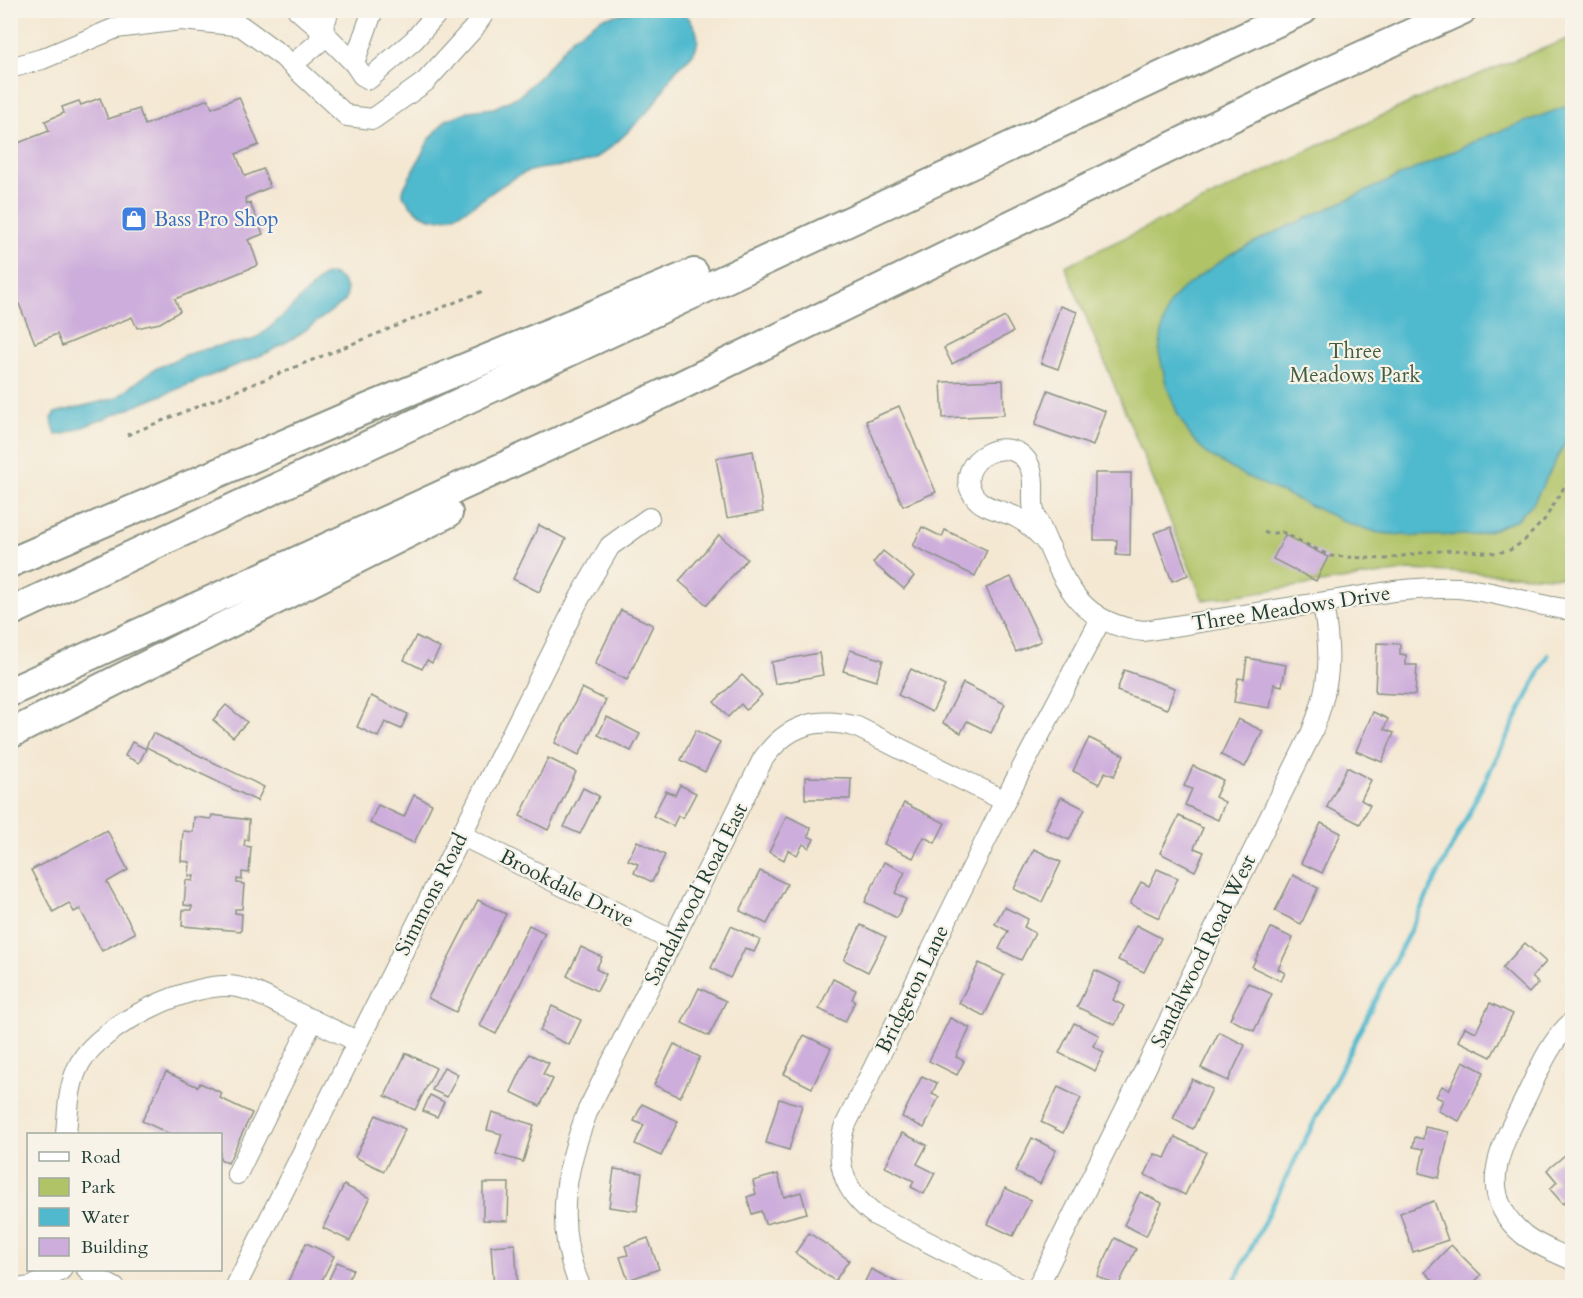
<svg xmlns="http://www.w3.org/2000/svg" width="1583" height="1298" viewBox="0 0 1583 1298" font-family="Cardo,serif">
<style>
.green{fill:#b0c366;stroke:#68804d;stroke-width:1.5}
.water{fill:#50b9ce;stroke:#387b81;stroke-width:1.5}
.lines{fill:none;stroke-linecap:round;stroke-linejoin:round}
.stream{stroke:#50b9ce;stroke-width:4.5}
.building{fill:#cdaddb}
.minor-casing{stroke:#8a9284;stroke-width:22}
.highway-casing{stroke:#8a9284;stroke-width:32}
.path{stroke:#8a9284;stroke-width:3;stroke-dasharray:4.5 4.5;stroke-linecap:butt}
.minor{stroke:#fff;stroke-width:20}
.highway{stroke:#fff;stroke-width:28}
.labels{text-anchor:middle;stroke-width:4.5;stroke-linejoin:round;paint-order:stroke}
.shop-label{font-size:21px;fill:#366cbe;stroke:#f7f3e8;text-anchor:start}
.park-label{font-size:21px;fill:#435e40;stroke:#f7f3e8}
.street-label{font-size:21px;fill:#1f3d34;stroke:#f7f3e8}
</style>
<rect width="100%" height="100%" fill="#f7f3e8"/>
<filter id="ink" filterUnits="userSpaceOnUse"><feTurbulence type="fractalNoise" baseFrequency=".0167" numOctaves="2"/><feDisplacementMap in="SourceGraphic" scale="12" xChannelSelector="R" yChannelSelector="G"/><feConvolveMatrix kernelMatrix="1 2 1 2 8 2 1 2 1" color-interpolation-filters="sRGB"/></filter>
<filter id="wash" filterUnits="userSpaceOnUse"><feTurbulence type="fractalNoise" baseFrequency=".008" numOctaves="4" result="noise"/><feDisplacementMap in="SourceGraphic" scale="24" xChannelSelector="R" yChannelSelector="G"/><feGaussianBlur stdDeviation="1.35" result="paint"/><feColorMatrix in="noise" values="0 0 0 0 0 0 0 0 0 0 0 0 0 0 0 0 0 1.4 0 .05"/><feComposite in="paint" operator="in"/></filter>
<g filter="url(#wash)">
<rect width="100%" height="100%" fill="#f4e8d3"/>
<polygon class="green" points="1572,37 1572,578 1410,570 1203,600 1065,266 1413,101"/>
<g class="water">
<path d="M 635,11 L 680,11 C 691,18 700,31 697,45 C 694,57 684,61 677,69 C 669,78 664,90 657,100 C 645,116 611,150 594,159 C 571,170 549,164 527,172 C 486,186 440,254 403,195 L 403,190 L 429,140 L 446,120 L 469,111 L 494,108 L 519,96 L 542,74 L 572,38 L 602,18 Z"/>
<polygon points="1572,104 1572,430 1534,502 1517,519 1495,529 1475,535 1414,536 1379,533 1350,524 1239,473 1207,454 1191,437 1178,415 1166,384 1159,352 1163,325 1169,304 1181,290 1201,275 1231,254 1265,237 1485,137"/>
<path d="M 330,274 C 343,276 350,290 345,301 L 297,336 L 269,352 L 96,422 L 64,434 L 56,435 L 51,418 L 55,413 L 116,398 L 153,370 L 185,355 L 213,347 L 253,340 L 266,331 L 287,312 L 323,276 Z"/>
</g>
<g class="lines">
<polyline class="stream" points="1231,1288 1548,655"/>
</g>
<g id="blocks">
<g class="building">
<polygon points="239,97 259,145 236,154 245,176 263,169 270,187 245,198 247,204 250,203 263,234 248,240 250,244 251,244 258,265 175,299 180,311 160,323 137,328 132,317 62,346 57,334 35,343 19,304 10,307 10,125 18,143 49,131 45,121 64,113 62,107 79,101 81,105 100,98 108,119 139,109 145,125 208,99 212,108"/>
<polygon points="1060,306 1077,312 1058,369 1041,363"/>
<polygon points="1005,317 1013,332 952,364 944,348"/>
<polygon points="1003,380 1004,415 943,418 941,382"/>
<polygon points="1048,390 1105,411 1093,446 1035,425"/>
<polygon points="899,406 936,492 903,506 866,421"/>
<polygon points="753,451 763,512 727,518 716,458"/>
<polygon points="1095,473 1131,473 1130,556 1116,555 1117,540 1094,540"/>
<polygon points="539,525 566,539 539,592 513,579"/>
<polygon points="922,527 942,537 945,530 987,550 975,576 913,546"/>
<polygon points="1171,527 1188,575 1172,581 1154,533"/>
<polygon points="719,535 747,559 707,605 679,581"/>
<polygon points="1285,535 1328,557 1316,581 1273,559"/>
<polygon points="883,551 914,576 904,589 873,563"/>
<polygon points="1011,577 1041,641 1016,652 986,588"/>
<polygon points="621,610 653,625 627,680 595,664"/>
<polygon points="416,636 440,648 432,663 427,660 422,669 404,660"/>
<polygon points="1377,643 1400,644 1400,654 1406,655 1406,665 1417,665 1415,695 1375,693"/>
<polygon points="850,650 883,660 876,681 843,671"/>
<polygon points="819,653 823,675 775,684 771,662"/>
<polygon points="1247,658 1286,665 1282,686 1274,684 1270,708 1234,702 1238,678 1244,679"/>
<polygon points="911,669 945,686 932,712 898,695"/>
<polygon points="1124,670 1175,688 1167,709 1117,691"/>
<polygon points="742,675 762,695 746,710 741,704 728,717 714,702"/>
<polygon points="963,683 1005,704 991,733 967,721 961,733 943,723"/>
<polygon points="582,688 606,700 579,755 555,743"/>
<polygon points="371,696 408,714 401,729 385,722 378,737 357,727"/>
<polygon points="226,705 247,722 233,737 213,720"/>
<polygon points="1373,712 1388,719 1384,729 1394,733 1382,762 1356,751"/>
<polygon points="607,717 640,734 631,751 598,735"/>
<polygon points="1238,719 1263,731 1245,767 1221,755"/>
<polygon points="696,730 720,742 705,772 681,760"/>
<polygon points="153,733 264,787 257,801 146,747"/>
<polygon points="1089,738 1124,755 1114,776 1105,772 1099,784 1073,771"/>
<polygon points="132,742 146,749 139,763 125,756"/>
<polygon points="548,758 576,772 548,830 520,816"/>
<polygon points="1193,766 1223,780 1215,797 1225,802 1218,820 1185,805 1192,789 1184,786"/>
<polygon points="1347,767 1371,780 1361,800 1370,805 1360,824 1327,807"/>
<polygon points="805,777 851,778 850,799 805,799"/>
<polygon points="680,785 696,793 683,818 678,816 673,826 653,816 666,791 675,795"/>
<polygon points="583,788 599,796 580,834 564,827"/>
<polygon points="414,795 432,804 414,843 370,823 378,805 404,817"/>
<polygon points="1061,797 1085,809 1069,840 1046,829"/>
<polygon points="904,803 945,823 935,843 924,837 913,858 884,844"/>
<polygon points="212,815 249,820 248,840 245,840 244,846 251,847 249,873 242,872 242,880 237,879 237,883 244,884 242,909 235,909 235,913 242,914 241,931 182,926 183,910 192,910 192,906 184,905 186,880 193,881 194,876 189,876 190,862 181,861 183,831 193,832 194,817 211,819"/>
<polygon points="787,816 811,828 808,836 814,839 809,848 803,844 797,855 788,850 784,860 769,852"/>
<polygon points="1179,816 1203,828 1194,848 1204,852 1195,871 1160,853"/>
<polygon points="1321,823 1341,833 1322,873 1301,863"/>
<polygon points="107,830 128,870 107,882 135,933 102,951 80,909 74,912 69,903 53,912 31,870"/>
<polygon points="637,841 665,855 652,882 634,873 638,864 628,860"/>
<polygon points="1034,849 1061,862 1042,902 1014,889"/>
<polygon points="884,862 905,872 895,893 906,899 897,918 865,902"/>
<polygon points="1157,869 1178,878 1159,918 1130,904 1141,882 1149,886"/>
<polygon points="760,871 787,884 767,924 740,911"/>
<polygon points="1293,875 1318,888 1301,924 1275,911"/>
<polygon points="478,900 506,914 456,1012 428,998"/>
<polygon points="1004,907 1028,919 1024,927 1035,933 1021,960 999,949 1008,931 995,924"/>
<polygon points="529,925 545,933 496,1034 480,1026"/>
<polygon points="861,925 886,937 868,972 844,960"/>
<polygon points="1136,925 1161,938 1144,972 1118,960"/>
<polygon points="731,926 760,940 754,952 745,948 730,978 711,968"/>
<polygon points="1271,928 1293,938 1278,969 1285,973 1281,981 1252,967"/>
<polygon points="1525,943 1546,962 1532,977 1538,983 1529,993 1502,968"/>
<polygon points="581,947 602,957 596,969 606,974 597,991 567,976"/>
<polygon points="979,963 1004,975 984,1016 959,1003"/>
<polygon points="1095,970 1122,983 1113,1000 1124,1006 1115,1025 1077,1007"/>
<polygon points="833,979 856,990 852,999 855,1001 845,1022 819,1009"/>
<polygon points="1248,983 1272,994 1254,1031 1230,1019"/>
<polygon points="699,988 726,1001 709,1036 682,1023"/>
<polygon points="1490,1003 1513,1014 1491,1057 1458,1041 1465,1027 1476,1032"/>
<polygon points="552,1006 581,1020 569,1045 540,1031"/>
<polygon points="950,1018 970,1028 956,1057 964,1061 957,1075 929,1061"/>
<polygon points="1074,1023 1099,1035 1093,1046 1104,1052 1095,1071 1059,1053"/>
<polygon points="1219,1032 1245,1045 1228,1081 1201,1068"/>
<polygon points="804,1035 831,1048 812,1088 784,1074"/>
<polygon points="674,1044 700,1057 680,1097 654,1085"/>
<polygon points="406,1053 436,1068 415,1110 385,1096"/>
<polygon points="529,1054 549,1063 543,1074 553,1079 540,1106 511,1092"/>
<polygon points="1463,1061 1484,1072 1459,1121 1438,1111 1443,1100 1436,1097 1442,1086 1449,1090"/>
<polygon points="444,1067 458,1074 447,1097 432,1090"/>
<polygon points="166,1072 198,1087 200,1083 222,1093 220,1098 252,1113 228,1163 220,1159 220,1134 170,1134 142,1121"/>
<polygon points="922,1076 937,1083 932,1094 939,1097 924,1128 902,1117"/>
<polygon points="1192,1079 1212,1089 1193,1129 1173,1119"/>
<polygon points="1058,1087 1081,1098 1063,1133 1041,1122"/>
<polygon points="430,1095 444,1102 437,1117 423,1111"/>
<polygon points="779,1099 802,1105 789,1150 766,1143"/>
<polygon points="642,1104 678,1121 661,1156 635,1144 644,1125 634,1121"/>
<polygon points="492,1112 534,1125 523,1162 496,1154 502,1134 487,1130"/>
<polygon points="376,1115 405,1129 384,1171 355,1157"/>
<polygon points="1425,1127 1449,1132 1439,1178 1419,1173 1424,1149 1413,1147 1415,1137 1423,1139"/>
<polygon points="902,1133 927,1145 917,1164 935,1173 924,1194 911,1187 914,1181 885,1167"/>
<polygon points="1175,1137 1206,1152 1185,1195 1145,1175 1155,1154 1165,1158"/>
<polygon points="1032,1138 1056,1150 1040,1184 1015,1172"/>
<polygon points="1565,1155 1572,1164 1572,1195 1563,1204 1550,1189 1557,1182 1547,1170"/>
<polygon points="614,1169 642,1173 637,1211 609,1207"/>
<polygon points="778,1174 784,1197 801,1192 807,1213 765,1224 761,1211 752,1214 747,1197 756,1194 753,1181"/>
<polygon points="483,1183 509,1183 508,1221 483,1220"/>
<polygon points="344,1185 370,1198 350,1241 323,1228"/>
<polygon points="1005,1188 1031,1200 1013,1236 988,1224"/>
<polygon points="1140,1192 1162,1203 1146,1236 1124,1225"/>
<polygon points="1434,1201 1448,1240 1413,1252 1400,1213"/>
<polygon points="809,1233 849,1260 835,1281 795,1253"/>
<polygon points="648,1238 659,1269 628,1280 620,1257 628,1255 625,1246"/>
<polygon points="1115,1238 1136,1249 1118,1286 1097,1276"/>
<polygon points="306,1243 334,1256 318,1288 289,1288 286,1286"/>
<polygon points="515,1244 518,1288 494,1288 491,1246"/>
<polygon points="1451,1245 1481,1275 1469,1288 1463,1288 1459,1284 1456,1288 1441,1288 1425,1272"/>
<polygon points="337,1262 353,1269 345,1287 329,1279"/>
<polygon points="871,1269 908,1288 862,1288"/>
</g>
</g>
</g>
<g filter="url(#ink)">
<use href="#blocks" fill-opacity="0" stroke="#8a9284" stroke-width="1.5"/>
<g class="lines">
<g class="minor-casing">
<g id="minor">
<polyline points="298,10 322,31 329,10"/>
<polyline points="354,63 373,10"/>
<polyline points="292,65 318,43 322,31 354,63 362,75 369,79 414,40 440,10"/>
<polyline points="10,68 42,59 116,28 181,20 234,25 241,26 282,56 347,116 373,119 425,82 474,28 486,10"/>
<path d="M 1050,547 C 1040,534 1030,524 1016,517 C 1002,510 984,509 975,497 C 947,461 1017,426 1031,470 C 1036,485 1030,501 1035,515 C 1061,572 1072,624 1144,631 L 1394,591 C 1415,589 1437,587 1458,588 C 1497,591 1534,606 1572,610"/>
<polyline points="461,835 673,941"/>
<path d="M 1572,1022 C 1550,1041 1538,1072 1525,1099 C 1502,1145 1473,1193 1524,1235 C 1538,1246 1556,1252 1572,1260"/>
<path d="M 66,1134 C 68,1111 68,1085 80,1063 C 101,1025 194,979 237,987 C 254,990 269,999 283,1006 C 308,1018 333,1030 357,1041"/>
<polyline points="237,1174 313,1020"/>
<polyline points="87,1270 96,1278 115,1288"/>
<polyline points="23,1288 32,1287 61,1270"/>
<polyline points="235,1288 579,599 610,546 649,518"/>
<path d="M 581,1288 C 553,1227 565,1169 588,1110 L 763,759 C 787,725 817,716 857,727 L 1005,801"/>
<path d="M 1018,1288 L 875,1215 C 845,1193 834,1163 844,1128 L 1013,785 L 1101,619"/>
<path d="M 1037,1288 L 1311,734 C 1331,685 1332,656 1323,604"/>
</g>
</g>
<g class="highway-casing">
<g id="highway">
<polyline points="10,563 342,419 694,273"/>
<polyline points="10,612 1303,10"/>
<polyline points="10,692 663,394 1311,79 1462,10"/>
<polyline points="10,734 448,513"/>
</g>
</g>
<g class="path">
<polyline points="127,435 483,291"/>
<polyline points="1264,532 1268,534 1282,532 1330,556 1386,559 1426,552 1454,550 1497,553 1510,550 1524,541 1545,519 1572,474"/>
</g>
<use href="#minor" class="minor"/>
<use href="#highway" class="highway"/>
</g>
</g>
<defs>
<g id="shop-square" transform="scale(1.35)"><rect x="-9" y="-9" width="18" height="18" rx="4" fill="#3f7fe0" stroke="#f7f3e8"/><path d="M-5-2.5h2.3a2.7 3.5 0 0 1 5.4 0H5L5.5 6h-11ZM-1.5-2.5h3a1.5 2.3 0 0 0-3 0Z" fill="#fff"/></g>
</defs>
<g fill-rule="evenodd">
<use href="#shop-square" x="134" y="219"/>
</g>
<g class="labels">
<g class="shop-label">
<text x="154" y="226">Bass Pro Shop</text>
</g>
<g class="park-label">
<text x="1355" y="358">Three<tspan x="1355" dy="24">Meadows Park</tspan></text>
</g>
<g class="street-label">
<text transform="translate(1291 608) rotate(-9)" y="7">Three Meadows Drive</text>
<text transform="translate(567 888) rotate(27)" y="7">Brookdale Drive</text>
<text transform="translate(431 894) rotate(-63)" y="7">Simmons Road</text>
<text transform="translate(696 894) rotate(-63)" y="7">Sandalwood Road East</text>
<text transform="translate(1203 951) rotate(-64)" y="7">Sandalwood Road West</text>
<text transform="translate(912 989) rotate(-64)" y="7">Bridgeton Lane</text>
</g>
</g>
<rect width="1583" height="1298" fill="none" stroke="#f7f3e8" stroke-width="36"/>
<rect x="27" y="1133" width="195" height="138" fill="#f7f3e8" stroke="#a1aaa0" stroke-width="1.5"/>
<rect x="39" y="1152" width="30" height="9" fill="#ffffff" stroke="#a1aaa0" stroke-width="1.5"/>
<text x="81" y="1163" font-size="18" fill="#1f3d34">Road</text>
<rect x="39" y="1178" width="30" height="18" fill="#b0c366" stroke="#a1aaa0" stroke-width="1.5"/>
<text x="81" y="1193" font-size="18" fill="#1f3d34">Park</text>
<rect x="39" y="1208" width="30" height="18" fill="#50b9ce" stroke="#a1aaa0" stroke-width="1.5"/>
<text x="81" y="1223" font-size="18" fill="#1f3d34">Water</text>
<rect x="39" y="1238" width="30" height="18" fill="#cdaddb" stroke="#a1aaa0" stroke-width="1.5"/>
<text x="81" y="1253" font-size="18" fill="#1f3d34">Building</text>
</svg>
